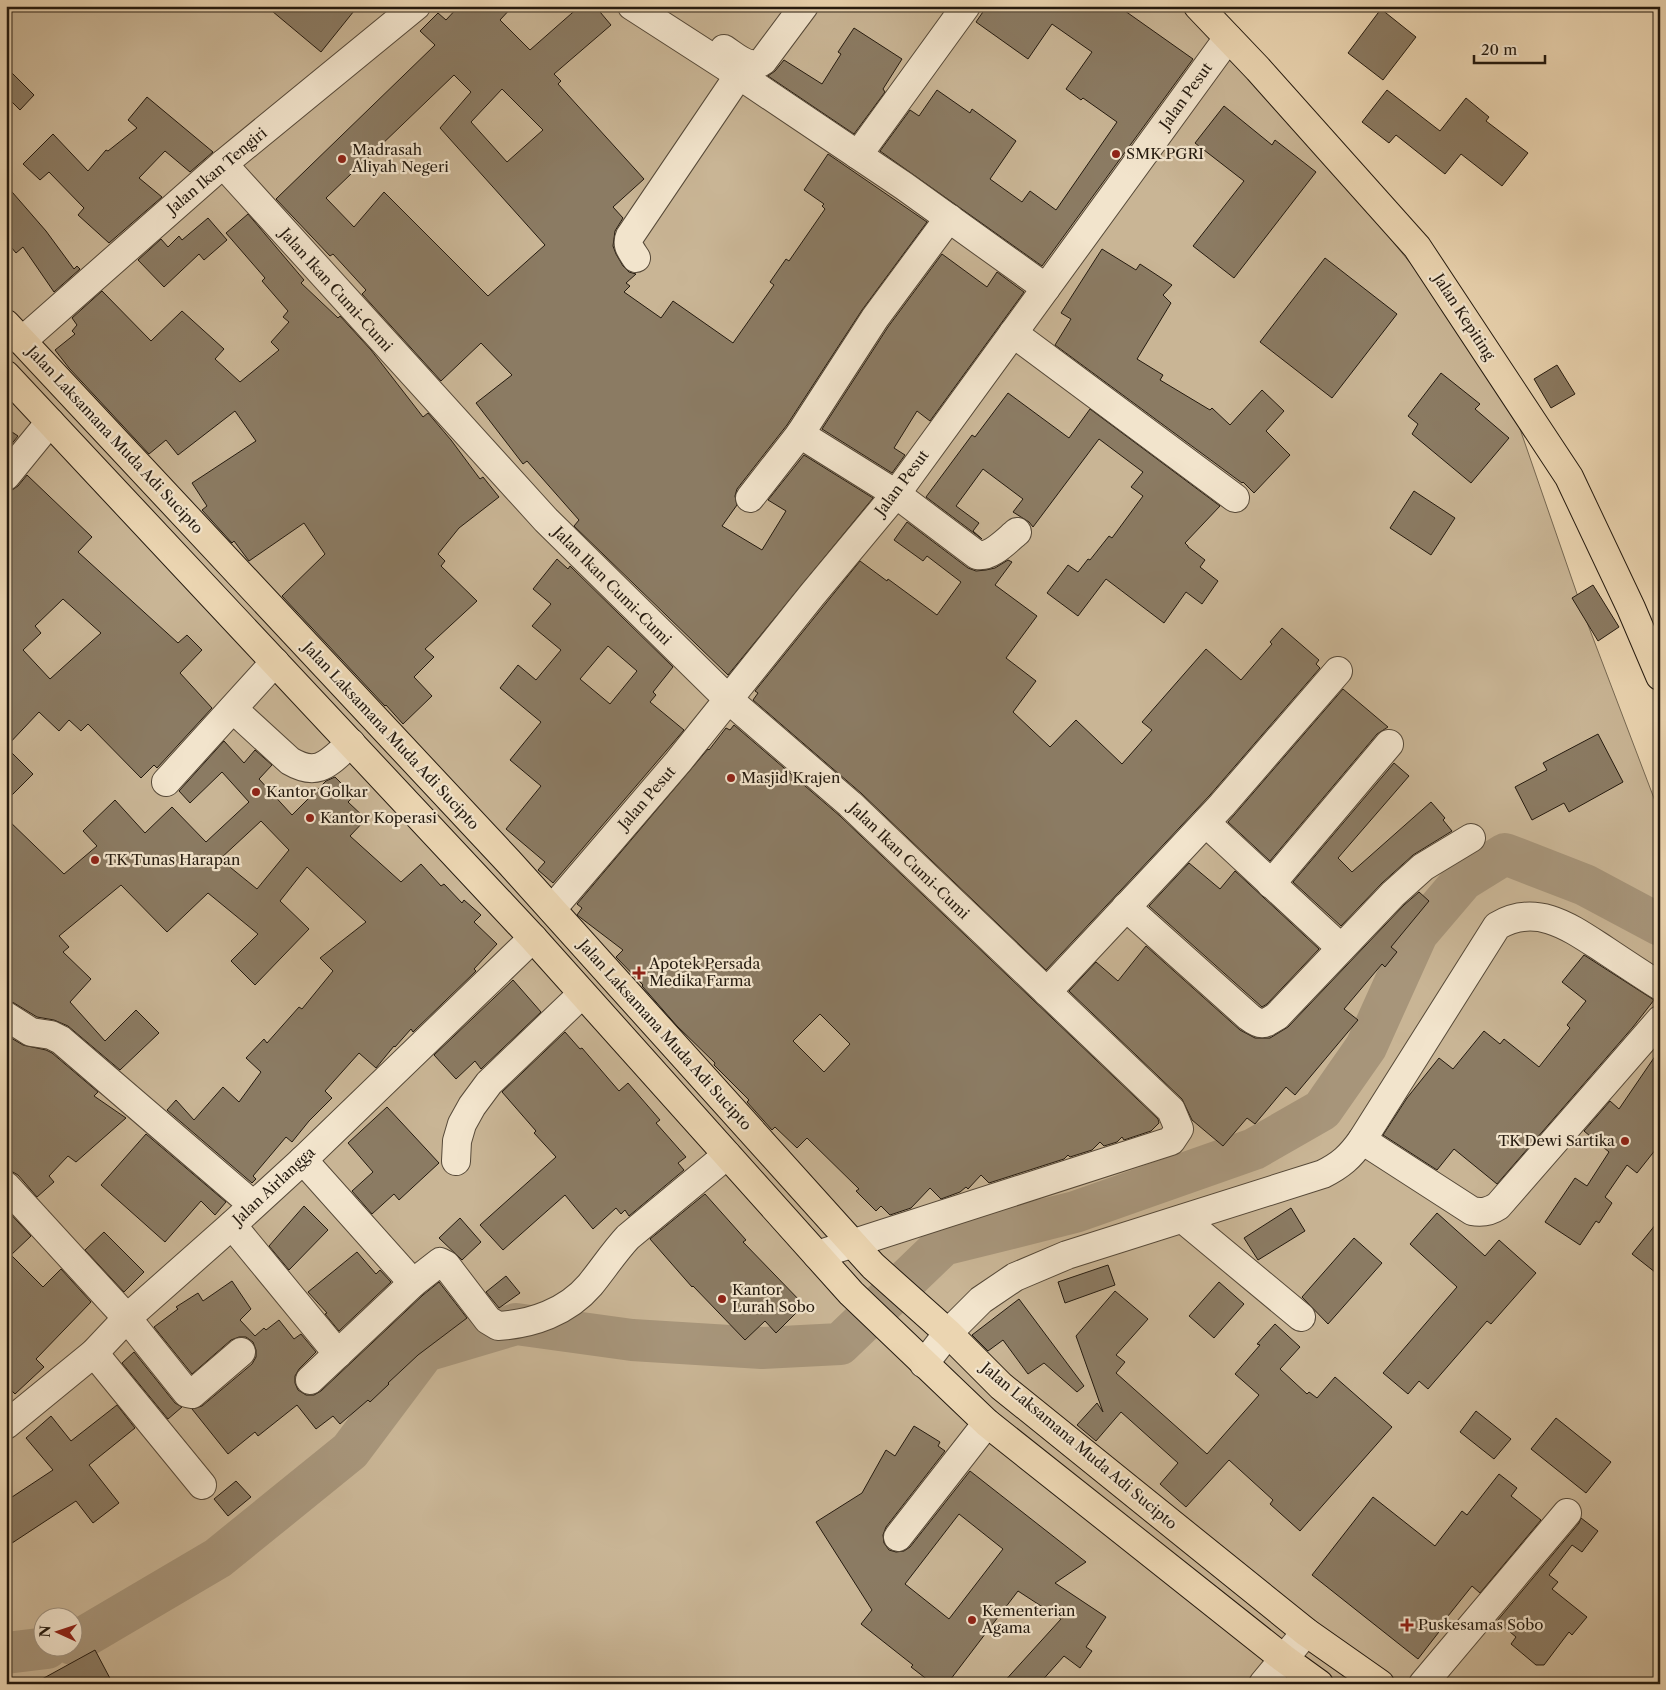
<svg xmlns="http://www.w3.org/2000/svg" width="1666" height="1690" viewBox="0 0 1666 1690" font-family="'Libre Caslon Text',serif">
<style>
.green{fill:#c9b595;stroke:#766852;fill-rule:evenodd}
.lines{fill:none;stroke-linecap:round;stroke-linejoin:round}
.river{stroke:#a7957a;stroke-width:42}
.building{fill:#8b7b63;stroke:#241a0f;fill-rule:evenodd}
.minor-casing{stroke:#564938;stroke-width:30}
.major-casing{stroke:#241a0f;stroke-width:30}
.minor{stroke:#f2e4cc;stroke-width:28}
.major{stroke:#ebd5b1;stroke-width:28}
.poi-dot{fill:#8f2418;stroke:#f2e4cc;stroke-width:2}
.labels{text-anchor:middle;stroke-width:4.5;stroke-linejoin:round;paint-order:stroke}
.street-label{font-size:15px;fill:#241a0f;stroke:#f2e4cc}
.poi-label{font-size:15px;fill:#241a0f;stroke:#f2e4cc;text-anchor:start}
</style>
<rect width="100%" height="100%" fill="#ebd5b1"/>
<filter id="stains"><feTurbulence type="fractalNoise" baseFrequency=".004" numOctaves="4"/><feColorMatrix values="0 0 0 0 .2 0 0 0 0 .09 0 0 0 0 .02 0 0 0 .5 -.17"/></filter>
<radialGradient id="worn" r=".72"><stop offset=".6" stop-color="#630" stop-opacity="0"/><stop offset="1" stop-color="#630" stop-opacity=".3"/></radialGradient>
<path class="green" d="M 6,6 L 1184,6 L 1326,160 L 1501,374 L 1585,617 L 1660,814 L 1660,1684 L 6,1684 ZM 42,1618 L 72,1618 L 72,1648 L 42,1648 Z"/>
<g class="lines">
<g class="river">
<polyline points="72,1644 218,1558 350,1451 425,1351 516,1324 632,1340 762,1348 840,1344 943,1245 1075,1212 1254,1149 1322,1110 1366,1047 1417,934 1463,880 1505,854 1585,885 1660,925"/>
<polyline points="6,1653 47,1648"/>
</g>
</g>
<g class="building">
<polygon points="266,6 358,6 321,52"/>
<path d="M 459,6 L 513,6 L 500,20 L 530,50 L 580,6 L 595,6 L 611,25 L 554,74 L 561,81 L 558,84 L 644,179 L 613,207 L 623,218 L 615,231 L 613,246 L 616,254 L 623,266 L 629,272 L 636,274 L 626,283 L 630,286 L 624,292 L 661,318 L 673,301 L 733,343 L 774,285 L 770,282 L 786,259 L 789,261 L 825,209 L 822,206 L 824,204 L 804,190 L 828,154 L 927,222 L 862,310 L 787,425 L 737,489 L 735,496 L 737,505 L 722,526 L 762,550 L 786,511 L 768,500 L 804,455 L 873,498 L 728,675 L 574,526 L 579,520 L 527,461 L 523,464 L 476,403 L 512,375 L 481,343 L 441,381 L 362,294 L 366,290 L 333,254 L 330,256 L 276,199 L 435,45 L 420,31 L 438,13 L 446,20 ZM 454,75 L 471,92 L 440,128 L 545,245 L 488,296 L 384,192 L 354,227 L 326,198 ZM 502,89 L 543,130 L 507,162 L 471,122 Z"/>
<polygon points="987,6 1118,6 1193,59 1042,266 880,151 910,110 919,116 937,90 970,113 972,109 1016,141 990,179 1022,202 1030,191 1056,210 1117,122 1083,98 1081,100 1066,89 1092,52 1052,24 1028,59 976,22"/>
<polygon points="1381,9 1416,37 1383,80 1348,53"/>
<polygon points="854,28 902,59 883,89 885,92 854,134 768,76 775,71 784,60 822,84 841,54 838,52"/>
<polygon points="6,67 34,95 20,110 6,96"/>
<polygon points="1387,90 1440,131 1466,98 1489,117 1486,121 1528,153 1502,186 1461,154 1445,174 1396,135 1389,143 1362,122"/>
<polygon points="147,97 213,152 190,172 165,151 139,178 162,197 109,243 78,215 84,208 49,172 40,180 23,164 53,134 88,171 106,150 108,151 137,128 128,120"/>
<polygon points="1224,106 1272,145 1275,140 1316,172 1234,278 1193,246 1244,181 1195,143"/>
<polygon points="6,185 46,231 74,269 77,266 80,269 54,292 23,247 16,253 6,241"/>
<polygon points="248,214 304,280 301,283 338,318 340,316 371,350 423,417 428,413 451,440 480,479 483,477 499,497 459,528 438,554 445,561 441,566 477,601 425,649 434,657 414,677 432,696 403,724 386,705 385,706 282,596 325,554 304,523 249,561 234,541 232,543 202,510 207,506 192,483 256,441 235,411 178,455 166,440 149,454 69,368 55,350 75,334 72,331 77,325 72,318 102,291 151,341 182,311 224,349 215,359 240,382 279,350 271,342 289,322 283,317 288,311 262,281 265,278 226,233"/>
<polygon points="208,218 227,240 204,260 199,254 164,287 138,260 161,239 168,247 179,236 182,240"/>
<polygon points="1102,249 1136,270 1140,264 1172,285 1163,295 1171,303 1137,359 1163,375 1160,380 1210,410 1212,408 1230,425 1262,390 1284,411 1266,431 1290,455 1254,493 1243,482 1242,483 1055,345 1071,319 1061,313"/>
<polygon points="942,254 987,287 997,272 1024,292 930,421 917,411 894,448 905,455 892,473 822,429 888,327"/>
<polygon points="1325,258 1397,314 1332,398 1260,342"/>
<polygon points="1557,365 1575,394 1551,408 1534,379"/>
<polygon points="1441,373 1480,404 1475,409 1509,438 1471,483 1412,434 1418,424 1408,416"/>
<polygon points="1008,393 1069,438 1090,409 1220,506 1185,543 1188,546 1188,547 1205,560 1200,567 1218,581 1202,604 1186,592 1164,623 1106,579 1078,616 1047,593 1068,565 1078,572 1088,559 1090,560 1109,536 1112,538 1143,496 1131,487 1143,472 1099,439 1033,527 1029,522 1013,512 1023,499 983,469 956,506 979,523 973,531 982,539 926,497 972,435 975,437"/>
<polygon points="6,428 18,436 6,451"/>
<path d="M 27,475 L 92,537 L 78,552 L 178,643 L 187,635 L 202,650 L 180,673 L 212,708 L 157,768 L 154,765 L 141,778 L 88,724 L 81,731 L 69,720 L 59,731 L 39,712 L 6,747 L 6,491 L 12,490 L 18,486 ZM 63,599 L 101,633 L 50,679 L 23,650 L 41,633 L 35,626 Z"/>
<polygon points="1414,491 1455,518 1431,555 1390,528"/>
<polygon points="907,522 968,568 976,571 986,570 995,568 1008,560 1012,562 995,585 1037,616 1006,658 1036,681 1013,712 1050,747 1076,720 1122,764 1152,730 1142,722 1206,649 1241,680 1272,644 1270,642 1282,628 1319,660 1316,664 1320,668 1210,795 1046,970 861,793 753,700 758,693 755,691 860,561 887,581 888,579 937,615 961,582 927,556 923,561 894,540"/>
<path d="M 557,559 L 568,569 L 570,566 L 673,667 L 653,692 L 656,695 L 650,702 L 684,730 L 553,883 L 538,870 L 545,862 L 506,829 L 541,786 L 510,760 L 541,722 L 500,688 L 518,665 L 536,680 L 561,650 L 532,626 L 551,604 L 533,589 ZM 608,646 L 637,671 L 610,704 L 580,679 Z"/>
<polygon points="1593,585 1619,627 1598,641 1572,598"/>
<polygon points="1343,689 1388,727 1377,734 1270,861 1228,822"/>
<path d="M 734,725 L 840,816 L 1158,1119 L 1159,1123 L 1151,1131 L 1124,1140 L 1122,1137 L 1117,1142 L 1104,1146 L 1100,1142 L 1092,1150 L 1070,1157 L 1068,1155 L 1064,1159 L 989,1183 L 981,1175 L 968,1189 L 966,1187 L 960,1192 L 941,1199 L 930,1188 L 911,1208 L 890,1215 L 881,1206 L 876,1211 L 856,1191 L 859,1189 L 807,1138 L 797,1148 L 775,1127 L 772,1130 L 747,1102 L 749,1100 L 714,1065 L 715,1063 L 677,1026 L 642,986 L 643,985 L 616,957 L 623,950 L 577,915 L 582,908 L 577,904 L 708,749 L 709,750 L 726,728 L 730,730 ZM 820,1014 L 850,1044 L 824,1072 L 793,1041 Z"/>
<polygon points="1598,734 1623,782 1569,812 1564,803 1532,820 1515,787 1547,770 1543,763"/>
<path d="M 224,741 L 244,763 L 255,750 L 272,765 L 259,779 L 292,815 L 326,781 L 335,777 L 354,796 L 348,802 L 366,819 L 350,836 L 401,882 L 421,864 L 441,886 L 444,884 L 462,903 L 464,900 L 481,915 L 474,922 L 497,944 L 474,969 L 476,971 L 413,1032 L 411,1029 L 395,1047 L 394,1046 L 376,1068 L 359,1053 L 325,1091 L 332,1098 L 309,1121 L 292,1142 L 286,1137 L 253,1176 L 256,1179 L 252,1183 L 167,1110 L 176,1100 L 194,1120 L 223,1087 L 239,1102 L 261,1072 L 246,1058 L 264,1039 L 267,1043 L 299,1007 L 302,1009 L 333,971 L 320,958 L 366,922 L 307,867 L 280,901 L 309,929 L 255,985 L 231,961 L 258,934 L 208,893 L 167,932 L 121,885 L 59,936 L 69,947 L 63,952 L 91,979 L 70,1002 L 105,1041 L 136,1010 L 159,1033 L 120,1070 L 68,1026 L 54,1020 L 37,1017 L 14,1003 L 6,1000 L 6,818 L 64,874 L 97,846 L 83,831 L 115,800 L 145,833 L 172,807 L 206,842 L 249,802 L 222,772 L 190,803 L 179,791 ZM 261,821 L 289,850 L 257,889 L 220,859 Z"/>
<polygon points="6,747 33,774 6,801"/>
<polygon points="1394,763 1409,776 1338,858 1352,872 1431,802 1445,818 1443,820 1452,831 1413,855 1382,883 1341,926 1293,882"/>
<polygon points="1189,863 1220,889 1235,871 1319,949 1267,1004 1262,1007 1149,906"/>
<polygon points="1419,892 1429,901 1391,947 1397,952 1385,967 1382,964 1344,1009 1358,1020 1295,1095 1286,1087 1255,1124 1247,1118 1223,1146 1192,1120 1182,1099 1069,991 1096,962 1118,981 1146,946 1240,1030 1255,1038 1270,1038 1288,1027 1404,905"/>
<polygon points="1584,955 1654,1000 1633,1027 1497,1184 1454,1149 1437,1170 1383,1135 1407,1098 1439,1058 1453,1069 1484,1031 1500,1044 1504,1039 1539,1067 1570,1028 1567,1025 1586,1001 1562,982"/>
<polygon points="513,980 541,1012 481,1069 475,1061 456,1079 434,1055"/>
<polygon points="565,1032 580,1049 582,1048 619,1091 628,1083 660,1120 656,1123 686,1157 678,1163 684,1170 629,1216 625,1210 621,1214 616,1208 593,1229 565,1195 503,1250 480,1225 556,1157 534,1133 536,1131 502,1092"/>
<polygon points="6,1035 23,1045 46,1050 52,1053 98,1092 94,1096 126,1118 76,1162 68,1156 49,1176 54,1182 37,1197 18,1175 11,1171 6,1171"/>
<polygon points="1660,1049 1660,1144 1637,1173 1627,1165 1605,1197 1612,1203 1599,1223 1596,1221 1580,1245 1545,1222 1575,1178 1587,1186 1609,1152 1584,1131 1610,1101 1619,1109"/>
<polygon points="387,1107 439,1163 399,1200 394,1194 372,1214 352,1191 373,1172 348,1143"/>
<polygon points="146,1134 226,1202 215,1215 201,1201 165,1242 101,1185"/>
<polygon points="705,1194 746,1240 743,1242 804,1305 776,1333 765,1321 745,1340 693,1286 692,1287 650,1239"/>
<polygon points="304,1206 328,1230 289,1270 269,1246"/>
<polygon points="1291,1208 1305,1231 1258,1260 1244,1238"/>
<polygon points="6,1209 31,1236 11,1255 43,1287 61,1269 91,1302 36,1359 44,1367 15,1394 6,1385"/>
<polygon points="1437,1213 1485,1256 1499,1240 1536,1273 1491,1324 1487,1321 1428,1389 1419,1381 1408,1394 1383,1373 1457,1287 1410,1244"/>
<polygon points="460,1218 481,1242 462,1260 439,1238"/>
<polygon points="1660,1219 1660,1276 1632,1254"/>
<polygon points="104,1232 144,1272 124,1292 85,1250"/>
<polygon points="1354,1238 1382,1263 1328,1324 1302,1297"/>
<polygon points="357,1252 376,1274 380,1270 391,1282 339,1331 325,1314 327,1313 308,1292"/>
<polygon points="1108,1265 1115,1285 1065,1303 1058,1282"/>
<polygon points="506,1276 520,1293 499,1308 486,1292"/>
<polygon points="232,1281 251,1309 240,1320 255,1336 264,1328 266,1330 279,1320 294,1339 301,1334 316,1352 299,1369 295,1376 295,1383 298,1390 306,1395 314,1395 321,1391 423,1295 439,1282 467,1318 418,1355 388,1383 389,1384 370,1402 368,1400 340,1424 333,1416 316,1429 297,1405 258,1436 255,1432 228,1454 192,1409 202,1406 252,1364 256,1357 256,1350 253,1342 246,1337 239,1337 231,1340 192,1374 154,1327 178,1309 176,1307 198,1293 203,1301"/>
<polygon points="1219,1282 1244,1304 1214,1338 1189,1316"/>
<polygon points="1115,1291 1148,1319 1116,1355 1125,1362 1116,1373 1207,1454 1259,1395 1235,1374 1260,1345 1257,1344 1275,1324 1300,1347 1280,1369 1307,1394 1309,1392 1317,1398 1335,1377 1392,1427 1300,1531 1270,1504 1273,1500 1229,1460 1186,1507 1160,1484 1178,1463 1121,1412 1096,1441 1077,1425 1097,1403 1103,1412 1076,1336"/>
<polygon points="1019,1299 1084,1386 1077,1392 1044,1363 1028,1374 1003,1340 988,1351 972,1335"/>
<polygon points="134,1352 175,1403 182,1407 168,1419 122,1363"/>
<polygon points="117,1405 135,1428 89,1465 119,1503 93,1523 76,1501 6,1547 6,1501 53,1470 26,1438 51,1416 71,1441"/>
<polygon points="1476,1411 1511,1439 1494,1459 1460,1432"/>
<polygon points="1556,1418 1611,1462 1586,1493 1531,1449"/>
<path d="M 914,1426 L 940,1442 L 938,1446 L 945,1451 L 886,1527 L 883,1535 L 884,1543 L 889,1550 L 896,1552 L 904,1551 L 910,1547 L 970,1471 L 1086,1562 L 1055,1583 L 1106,1617 L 1086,1647 L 1092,1651 L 1080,1668 L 1064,1656 L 1039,1684 L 1002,1684 L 1061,1619 L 1018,1591 L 947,1684 L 933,1684 L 911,1667 L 913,1665 L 861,1624 L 872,1610 L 816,1522 L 862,1493 L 886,1450 L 895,1456 ZM 959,1514 L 1003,1549 L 949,1619 L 905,1584 Z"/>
<polygon points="1499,1474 1517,1488 1511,1496 1541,1520 1480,1593 1472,1586 1440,1626 1442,1628 1418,1659 1312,1575 1373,1497 1435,1546 1462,1511 1467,1515"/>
<polygon points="236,1481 251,1497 228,1516 214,1499"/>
<polygon points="1581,1518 1598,1531 1582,1552 1572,1545 1549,1575 1558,1582 1552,1589 1587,1617 1572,1635 1569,1632 1544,1665 1536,1665 1511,1644 1516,1637 1497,1621 1579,1523"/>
<polygon points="95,1650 113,1684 33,1684"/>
</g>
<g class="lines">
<g class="minor-casing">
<g id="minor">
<polyline points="632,6 739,75 904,186 1046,288"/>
<path d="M 724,49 C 735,56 750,71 763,61 L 804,6"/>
<polyline points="858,155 966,6"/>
<polyline points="223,164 546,520 728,699 850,804 1171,1110 1179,1129 1171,1141 817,1255"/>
<path d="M 636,258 C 631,250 626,245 630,236 L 739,75"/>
<polyline points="1013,333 1235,498"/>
<polyline points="22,341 223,164 416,6"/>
<path d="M 800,434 L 896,494 L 977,555 C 991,558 1007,540 1017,532"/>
<polyline points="6,476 50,422"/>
<polyline points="750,498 800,434 875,318 949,218"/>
<path d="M 233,709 L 290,761 C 319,778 329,762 351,743"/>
<polyline points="166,782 275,662"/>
<polyline points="1206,823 1341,948"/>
<polyline points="1271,884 1389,744"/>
<path d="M 1126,907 L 1249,1017 C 1262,1027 1264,1024 1277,1016 L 1393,894 L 1423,867 L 1471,838"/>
<polyline points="552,909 678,762 812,595 896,494 1228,38"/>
<polyline points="1047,992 1222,805 1338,671"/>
<polyline points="6,1016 31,1032 51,1035 61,1040 253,1205"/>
<path d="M 1362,1140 L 1472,1211 C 1482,1213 1489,1212 1498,1206 L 1660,1020"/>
<polyline points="303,1160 413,1283"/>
<polyline points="456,1161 457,1141 462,1124 472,1106 489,1083 582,994"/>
<polyline points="6,1186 127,1318 187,1393 192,1394 241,1352"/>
<polyline points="1183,1219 1301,1317"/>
<polyline points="232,1225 338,1354"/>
<polyline points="94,1353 202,1485"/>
<path d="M 924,1364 L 948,1333 L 981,1300 L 1015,1277 L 1067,1255 L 1323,1174 C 1341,1165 1350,1157 1362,1140 L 1497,926 C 1537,902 1571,928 1605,950 C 1623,962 1641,974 1660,986"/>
<path d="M 310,1380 L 413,1283 L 440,1262 L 446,1265 L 488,1320 L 498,1326 C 532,1324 567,1312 590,1285 C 603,1269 614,1252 628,1237 L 727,1155"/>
<polyline points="6,1425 94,1353 127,1318 232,1225 303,1160 533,938"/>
<polyline points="898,1537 987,1423"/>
<polyline points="1263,1684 1306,1632"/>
<polyline points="1423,1684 1567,1513"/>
</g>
</g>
<g class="major-casing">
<g id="major">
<polyline points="1198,6 1258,69 1417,247 1569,477 1631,608 1660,676"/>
<polyline points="6,324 509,862 873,1266 948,1333 1001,1386 1306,1632 1380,1684"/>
<polyline points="6,375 533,938 851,1293 987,1423 1283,1658 1319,1684"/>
</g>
</g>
<use href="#minor" class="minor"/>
<use href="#major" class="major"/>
</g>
<g class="poi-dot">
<circle cx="1116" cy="154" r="5"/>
<circle cx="342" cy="159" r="5"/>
<circle cx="731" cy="778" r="5"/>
<circle cx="256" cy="792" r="5"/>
<circle cx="310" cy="818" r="5"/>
<circle cx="95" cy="860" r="5"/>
<path d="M636.5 965.5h5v5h5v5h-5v5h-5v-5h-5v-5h5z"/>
<circle cx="1625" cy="1141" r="5"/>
<circle cx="722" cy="1299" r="5"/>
<circle cx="972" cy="1620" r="5"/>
<path d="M1404.5 1617.5h5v5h5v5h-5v5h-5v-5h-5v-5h5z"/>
</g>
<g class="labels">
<g class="street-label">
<text transform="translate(1186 96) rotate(-54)" y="5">Jalan Pesut</text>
<text transform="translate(217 171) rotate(-40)" y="5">Jalan Ikan Tengiri</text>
<text transform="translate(336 290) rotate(48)" y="5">Jalan Ikan Cumi-Cumi</text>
<text transform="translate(1464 317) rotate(57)" y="5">Jalan Kepiting</text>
<text transform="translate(115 440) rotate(47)" y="5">Jalan Laksamana Muda Adi Sucipto</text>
<text transform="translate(902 483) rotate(-53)" y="5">Jalan Pesut</text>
<text transform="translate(612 586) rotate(45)" y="5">Jalan Ikan Cumi-Cumi</text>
<text transform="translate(391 736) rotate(47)" y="5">Jalan Laksamana Muda Adi Sucipto</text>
<text transform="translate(647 798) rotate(-49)" y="5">Jalan Pesut</text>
<text transform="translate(909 861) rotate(44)" y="5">Jalan Ikan Cumi-Cumi</text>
<text transform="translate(665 1035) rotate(48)" y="5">Jalan Laksamana Muda Adi Sucipto</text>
<text transform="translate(274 1186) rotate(-43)" y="5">Jalan Airlangga</text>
<text transform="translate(1079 1446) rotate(40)" y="5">Jalan Laksamana Muda Adi Sucipto</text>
</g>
<g class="poi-label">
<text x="352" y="155">Madrasah<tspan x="352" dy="17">Aliyah Negeri</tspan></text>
<text x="1126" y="159">SMK PGRI</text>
<text x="741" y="783">Masjid Krajen</text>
<text x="266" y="797">Kantor Golkar</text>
<text x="320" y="823">Kantor Koperasi</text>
<text x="105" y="865">TK Tunas Harapan</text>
<text x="649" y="969">Apotek Persada<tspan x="649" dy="17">Medika Farma</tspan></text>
<text x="1615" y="1146" text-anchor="end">TK Dewi Sartika</text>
<text x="732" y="1295">Kantor<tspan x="732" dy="17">Lurah Sobo</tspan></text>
<text x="982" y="1616">Kementerian<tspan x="982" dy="17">Agama</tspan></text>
<text x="1418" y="1630">Puskesamas Sobo</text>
</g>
</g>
<rect width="1666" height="1690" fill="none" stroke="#ebd5b1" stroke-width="25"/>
<rect x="8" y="8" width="1651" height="1675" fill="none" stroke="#241a0f" stroke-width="2.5"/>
<rect x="12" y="12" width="1641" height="1665" fill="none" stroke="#241a0f"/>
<g transform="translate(58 1632) rotate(273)"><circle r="24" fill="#f2e4cc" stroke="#a09380"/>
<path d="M0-4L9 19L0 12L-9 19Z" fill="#8f2418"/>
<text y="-8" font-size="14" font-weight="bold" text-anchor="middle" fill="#241a0f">N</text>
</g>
<path d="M1474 55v8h71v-8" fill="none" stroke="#241a0f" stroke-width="2.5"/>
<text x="1481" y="55" font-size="15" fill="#241a0f" stroke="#f2e4cc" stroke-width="4" paint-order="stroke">20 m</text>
<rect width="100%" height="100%" filter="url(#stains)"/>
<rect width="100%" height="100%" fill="url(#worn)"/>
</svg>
